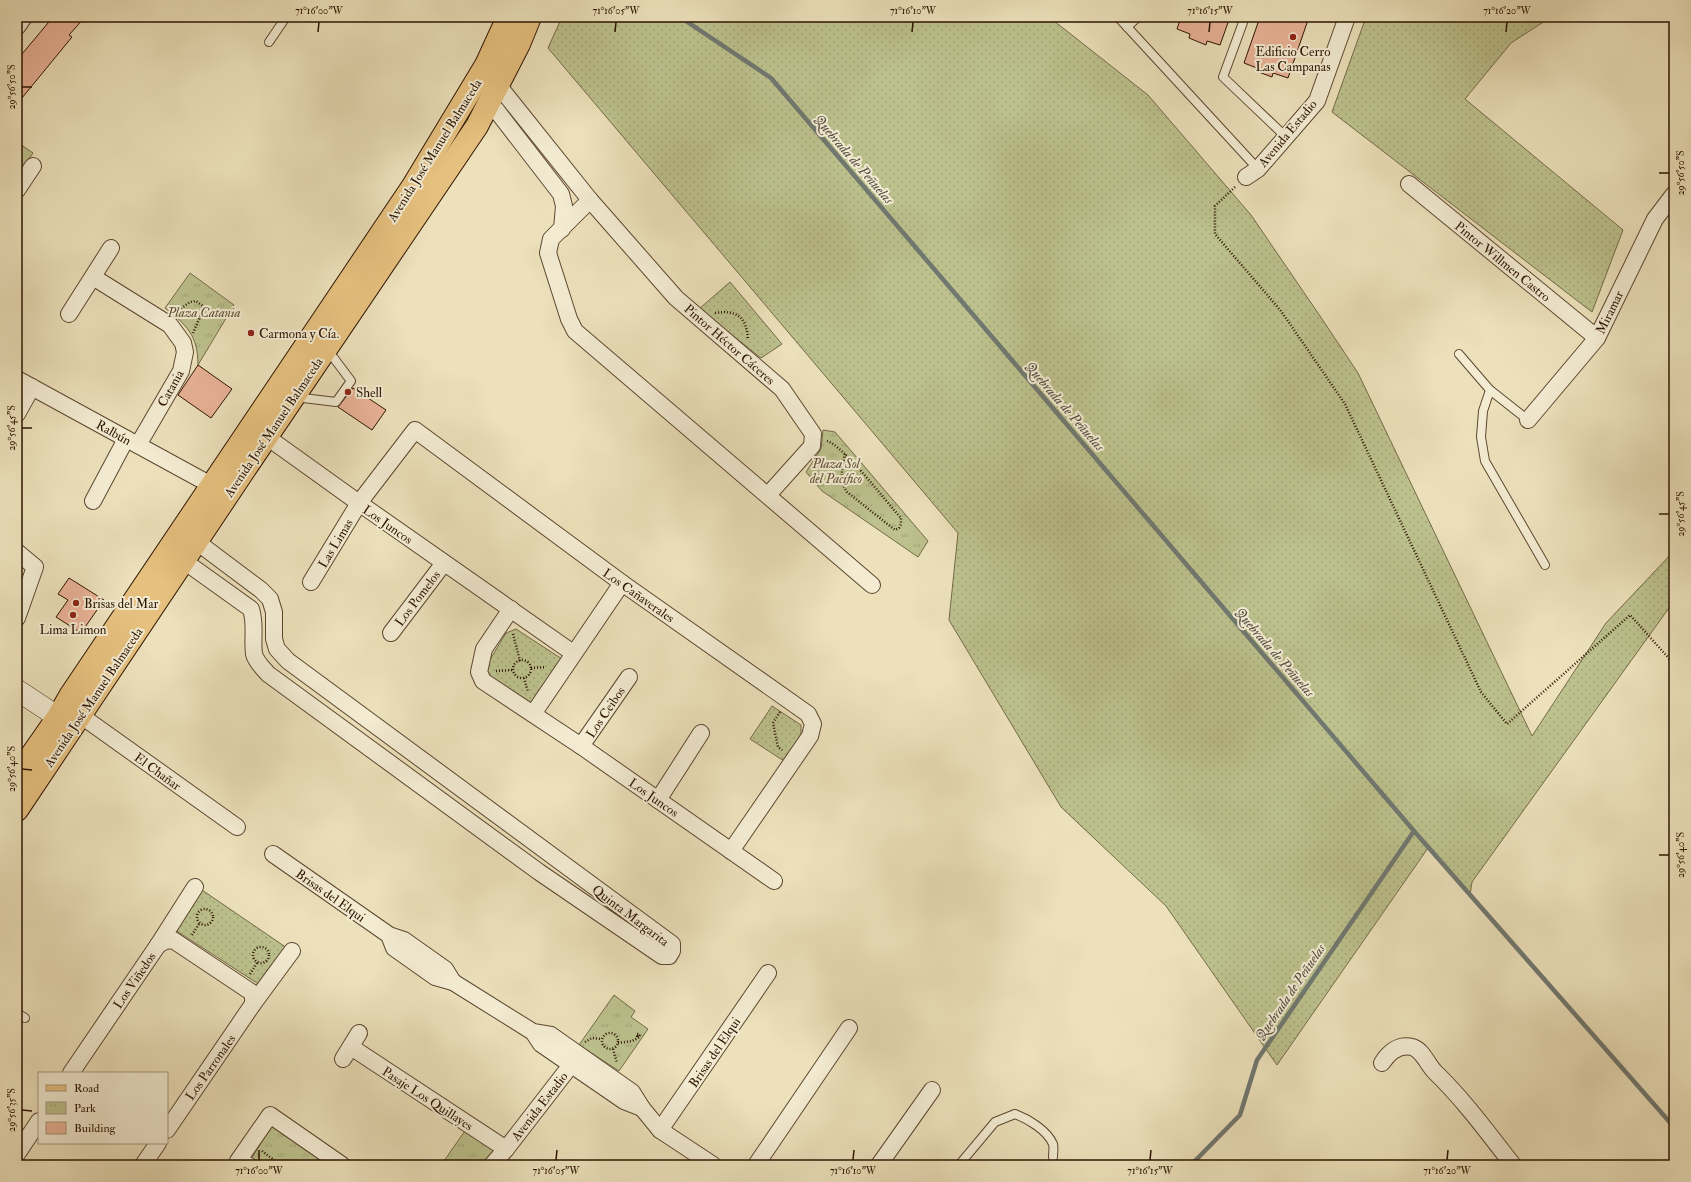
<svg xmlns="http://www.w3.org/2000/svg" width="1691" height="1182" viewBox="0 0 1691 1182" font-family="'IM FELL Double Pica',serif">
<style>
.grass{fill:url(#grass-dots);stroke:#746a48}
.park{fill:url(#park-tufts);stroke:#746a48}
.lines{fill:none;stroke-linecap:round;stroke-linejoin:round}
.stream{stroke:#707870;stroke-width:4.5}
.building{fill:#e9b297;stroke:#2d1402}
.service-casing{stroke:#5d4730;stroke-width:10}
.minor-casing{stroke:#5d4730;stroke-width:18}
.tertiary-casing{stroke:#5d4730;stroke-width:22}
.primary-casing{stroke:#2d1402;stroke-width:24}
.path{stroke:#2d1402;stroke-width:2.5;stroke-dasharray:1 2;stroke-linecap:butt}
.service{stroke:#f3ecd3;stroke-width:8}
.minor{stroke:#f3ecd3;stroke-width:16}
.tertiary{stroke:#f3ecd3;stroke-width:21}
.primary{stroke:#e6c07e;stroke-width:22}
.ticks{fill:none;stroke:#2d1402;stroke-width:1.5}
.poi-dot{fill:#8f2418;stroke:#f3ecd3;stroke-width:1.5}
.labels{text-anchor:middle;stroke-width:4;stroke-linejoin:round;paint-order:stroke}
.poi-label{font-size:13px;fill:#2d1402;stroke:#f3ecd3;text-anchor:start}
.street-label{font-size:13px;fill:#2d1402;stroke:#f3ecd3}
.park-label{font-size:13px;font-style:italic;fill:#5f5133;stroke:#f3ecd3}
.water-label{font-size:14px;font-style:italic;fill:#544e42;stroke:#f3ecd3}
.neatline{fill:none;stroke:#2d1402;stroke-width:1.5}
.ticks-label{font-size:10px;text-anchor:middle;fill:#2d1402}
</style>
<defs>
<pattern id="grass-dots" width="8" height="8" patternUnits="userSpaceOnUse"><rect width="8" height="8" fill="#bcc18d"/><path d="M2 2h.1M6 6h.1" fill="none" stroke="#a2a578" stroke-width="1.8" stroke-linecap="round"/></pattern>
<pattern id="park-tufts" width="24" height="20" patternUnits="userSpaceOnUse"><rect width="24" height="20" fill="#bcc18d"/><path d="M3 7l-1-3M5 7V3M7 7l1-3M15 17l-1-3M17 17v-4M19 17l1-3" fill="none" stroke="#a2a578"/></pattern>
</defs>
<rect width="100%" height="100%" fill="#ece1bb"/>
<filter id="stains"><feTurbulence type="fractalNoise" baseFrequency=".005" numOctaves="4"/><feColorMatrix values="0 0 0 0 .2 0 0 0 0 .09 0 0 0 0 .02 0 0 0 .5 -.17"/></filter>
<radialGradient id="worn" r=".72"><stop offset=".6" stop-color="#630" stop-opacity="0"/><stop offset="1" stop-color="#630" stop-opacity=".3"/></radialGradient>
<g class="grass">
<polygon points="562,17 1049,17 1148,95 1251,215 1320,316 1358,373 1532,736 1606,623 1674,551 1674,601 1472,882 1470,895 1428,848 1277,1065 1166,906 1061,807 949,620 958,533 548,48"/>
<polygon points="1366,17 1551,17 1511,43 1465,99 1623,230 1592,312 1332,112"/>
<polygon points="730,282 782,344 761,358 699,309"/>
<polygon points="516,629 562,659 535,704 528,705 487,677 485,668 506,633"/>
<polygon points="772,706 801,725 801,734 784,761 750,739"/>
<polygon points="199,888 287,948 260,985 172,928"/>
</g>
<g class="park">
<polygon points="17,142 33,153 17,176"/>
<path d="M 190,273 L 234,305 L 198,365 C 198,336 187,325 165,308 Z"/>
<polygon points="823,430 835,432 928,541 918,557 822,491 806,472 821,449"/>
<polygon points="614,995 635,1011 631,1017 648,1029 619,1071 579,1045"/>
<polygon points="273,1124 333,1165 266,1165 251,1159"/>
<polygon points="465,1131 496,1148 481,1165 441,1165"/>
</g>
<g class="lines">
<g class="stream">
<polyline points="680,17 771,78 1414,831 1257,1060 1240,1115 1191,1165"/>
<polyline points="1414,831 1674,1127"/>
</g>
</g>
<g class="building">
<polygon points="53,17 85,17 69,35 72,37 17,104 17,60"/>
<polygon points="1181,17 1230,17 1220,45 1207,41 1206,45 1189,38 1190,34 1177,29"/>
<polygon points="1260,17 1309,17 1288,78 1273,73 1272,77 1256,71 1257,68 1244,63"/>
<polygon points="198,365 232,389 211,418 178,395"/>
<polygon points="353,388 386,410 372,430 338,407"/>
<polygon points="69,578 104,600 81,633 56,617 68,600 58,594"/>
</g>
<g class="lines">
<g class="service-casing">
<g id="service">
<polyline points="1118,17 1258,169"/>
<polyline points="1245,17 1223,77 1286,137"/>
<polyline points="1127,27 1138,17"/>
<polyline points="269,42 286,17"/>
<polyline points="1459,354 1490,390"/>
<polyline points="295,397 336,402 351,381 327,349"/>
<polyline points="1528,420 1490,390 1483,411 1481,437 1485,461 1545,565"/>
<polyline points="17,1013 25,1018"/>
<path d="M 959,1165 L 995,1122 L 1015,1114 C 1028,1119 1047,1130 1053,1144 C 1054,1148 1053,1153 1053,1157"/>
</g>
</g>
<g class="minor-casing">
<g id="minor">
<polyline points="17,27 24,17"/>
<polyline points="498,85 590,200 676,298 782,389 813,434 812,446 768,495"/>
<polyline points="490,102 561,194 564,206 562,229"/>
<polyline points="1246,177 1258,169 1317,101 1347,17"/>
<polyline points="1409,184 1597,338"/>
<polyline points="17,190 33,166"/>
<polyline points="590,200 551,239 548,253 569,319 575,331 872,585"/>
<polyline points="93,277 170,325 183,343 185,352 181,371 138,445"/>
<polyline points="69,314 111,248"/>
<polyline points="17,379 211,485"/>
<polyline points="17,414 32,387"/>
<polyline points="1528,420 1597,338 1655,219 1674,194"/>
<polyline points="267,437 359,503 573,653"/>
<polyline points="93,501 126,439"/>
<polyline points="17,552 35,567 17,618"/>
<path d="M 184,561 L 251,609 C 256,624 252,639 254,654 C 256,662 263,668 268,674 L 539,872 L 662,956 L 669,956 L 672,951 L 672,944 L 288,661 L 277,649 L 274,639 L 274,612 L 270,599 L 261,590 L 197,542"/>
<polyline points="311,582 359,503 415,430 622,583 808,714 813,724 810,736 731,851"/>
<polyline points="511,609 484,649 479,672 483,681 581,746 774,881"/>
<polyline points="391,633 444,563"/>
<polyline points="533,714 622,583"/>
<polyline points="80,715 237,827"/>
<polyline points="581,746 629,677"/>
<polyline points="658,800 701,733"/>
<polyline points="273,854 389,935 404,940 445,969 453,982 435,977 394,948 389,935"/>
<polyline points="158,945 165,941 173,940 251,992 253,996 253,1004 167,1130"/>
<polyline points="453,982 533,1032 551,1035 632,1092 642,1108 624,1101 541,1044 533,1032"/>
<polyline points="253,1004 292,951"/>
<polyline points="351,1047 506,1149"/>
<polyline points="343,1059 359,1033"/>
<path d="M 1382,1063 C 1389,1052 1399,1044 1412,1047 C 1423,1050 1427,1064 1435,1072 C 1464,1100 1488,1133 1513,1165"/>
<polyline points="71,1073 158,945 195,887"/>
<polyline points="642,1108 660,1130 713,1165"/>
<polyline points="660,1130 768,973"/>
<polyline points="17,1154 39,1121"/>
<polyline points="143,1165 158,1143"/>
<polyline points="248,1165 238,1161 270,1115 342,1165"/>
<polyline points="492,1165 506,1149 571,1065"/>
<polyline points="756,1165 849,1028"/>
<polyline points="879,1165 932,1090"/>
</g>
</g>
<g class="tertiary-casing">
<polyline id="tertiary" points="17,690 58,717 63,730 63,735"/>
</g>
<g class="primary-casing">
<g id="primary">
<polyline points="17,776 58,717 70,696 413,186 486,65 508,17"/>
<polyline points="17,810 249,463 477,126 519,44 530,17"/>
</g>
</g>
<g class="path">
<polyline points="1235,187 1215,206 1215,234 1281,311 1345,404 1481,692 1507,724 1630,615 1674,664"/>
<polyline points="176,312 190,302 196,301 203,306 201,315 193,333"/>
<path d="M 715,313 C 737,309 747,318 748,340"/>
<path d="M 827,441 C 843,445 887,503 901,518 L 901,524 L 899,528 L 895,530 L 847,492 C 839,480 842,467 845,454"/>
<polyline points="513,634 520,661"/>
<circle cx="522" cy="669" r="9"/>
<polyline points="531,668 546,667"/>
<polyline points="496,671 513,670"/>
<polyline points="524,678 528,692"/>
<polyline points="780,712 773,723 778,747 782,750"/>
<circle cx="205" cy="917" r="8"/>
<polyline points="192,935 199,924"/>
<circle cx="261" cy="955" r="8"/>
<polyline points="250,974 257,963"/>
<circle cx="610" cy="1041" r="8"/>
<polyline points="585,1042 592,1038 601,1039"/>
<polyline points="618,1043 632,1041 640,1037 639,1034 637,1034 637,1036 640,1035"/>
<polyline points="613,1049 617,1063"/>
<polyline points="262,1151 275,1161 285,1165"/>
</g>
<use href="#service" class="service"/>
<use href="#minor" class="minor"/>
<use href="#tertiary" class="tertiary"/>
<use href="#primary" class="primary"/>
</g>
<path class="ticks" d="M 318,32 L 319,22M 615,32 L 616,22M 912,32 L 913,22M 1209,32 L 1210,22M 1506,32 L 1507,22M 22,87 L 32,87M 1659,173 L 1669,173M 22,428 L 32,428M 1659,514 L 1669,514M 22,769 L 32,770M 1659,855 L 1669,855M 22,1110 L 32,1111M 259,1160 L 259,1150M 556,1160 L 557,1150M 853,1160 L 854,1150M 1150,1160 L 1151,1150M 1447,1160 L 1448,1150"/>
<g class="poi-dot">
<circle cx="1293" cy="37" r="4"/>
<circle cx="251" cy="333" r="4"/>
<circle cx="348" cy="392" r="4"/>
<circle cx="76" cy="603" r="4"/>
<circle cx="73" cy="615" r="4"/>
</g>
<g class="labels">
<g class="poi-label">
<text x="1293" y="56" text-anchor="middle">Edificio Cerro<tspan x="1293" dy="15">Las Campanas</tspan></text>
<text x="259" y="338">Carmona y Cía.</text>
<text x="356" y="397">Shell</text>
<text x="84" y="608">Brisas del Mar</text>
<text x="73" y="634" text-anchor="middle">Lima Limon</text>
</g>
<g class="street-label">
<text transform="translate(1287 133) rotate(-50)" y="5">Avenida Estadio</text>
<text transform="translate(434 150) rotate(-58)" y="5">Avenida José Manuel Balmaceda</text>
<text transform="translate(1503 261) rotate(39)" y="5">Pintor Willmen Castro</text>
<text transform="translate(1609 312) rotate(-64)" y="5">Miramar</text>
<text transform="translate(730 344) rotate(41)" y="5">Pintor Héctor Cáceres</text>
<text transform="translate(170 388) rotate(-61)" y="5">Catania</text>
<text transform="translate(273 427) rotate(-56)" y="5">Avenida José Manuel Balmaceda</text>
<text transform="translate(114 432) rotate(29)" y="5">Ralbún</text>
<text transform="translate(388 524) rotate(35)" y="5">Los Juncos</text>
<text transform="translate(335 543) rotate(-59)" y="5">Las Limas</text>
<text transform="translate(639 595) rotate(35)" y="5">Los Cañaverales</text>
<text transform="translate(417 598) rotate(-53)" y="5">Los Pomelos</text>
<text transform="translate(93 697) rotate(-56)" y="5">Avenida José Manuel Balmaceda</text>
<text transform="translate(605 712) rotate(-56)" y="5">Los Ceibos</text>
<text transform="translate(158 771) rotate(36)" y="5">El Chañar</text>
<text transform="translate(654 797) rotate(35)" y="5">Los Juncos</text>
<text transform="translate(331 895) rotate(35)" y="5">Brisas del Elqui</text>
<text transform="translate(631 915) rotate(37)" y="5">Quinta Margarita</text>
<text transform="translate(134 980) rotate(-56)" y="5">Los Viñedos</text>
<text transform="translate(714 1052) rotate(-56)" y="5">Brisas del Elqui</text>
<text transform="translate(210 1067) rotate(-55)" y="5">Los Parronales</text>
<text transform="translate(428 1098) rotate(33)" y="5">Pasaje Los Quillayes</text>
<text transform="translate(539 1106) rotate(-52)" y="5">Avenida Estadio</text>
</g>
<g class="park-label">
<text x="204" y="317">Plaza Catania</text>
<text x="836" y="468">Plaza Sol<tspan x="836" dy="15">del Pacífico</tspan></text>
</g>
<g class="water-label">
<text transform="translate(854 159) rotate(49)" y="5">Quebrada de Peñuelas</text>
<text transform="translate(1065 406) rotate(49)" y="5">Quebrada de Peñuelas</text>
<text transform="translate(1275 652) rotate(49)" y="5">Quebrada de Peñuelas</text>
<text transform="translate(1290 992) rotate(-56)" y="5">Quebrada de Peñuelas</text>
</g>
</g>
<rect width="1691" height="1182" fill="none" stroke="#ece1bb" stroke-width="44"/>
<rect x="38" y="1072" width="130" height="72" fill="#f3ecd3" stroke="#a4967f"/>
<rect x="46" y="1085" width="20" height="6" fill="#e6c07e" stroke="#a4967f"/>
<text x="74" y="1092" font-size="12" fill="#2d1402">Road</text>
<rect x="46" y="1102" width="20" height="12" fill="url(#park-tufts)" stroke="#a4967f"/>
<text x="74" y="1112" font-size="12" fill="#2d1402">Park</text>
<rect x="46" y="1122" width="20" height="12" fill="#e9b297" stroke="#a4967f"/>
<text x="74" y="1132" font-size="12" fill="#2d1402">Building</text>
<rect x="22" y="22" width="1647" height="1138" class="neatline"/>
<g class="ticks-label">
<text x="319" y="14">71°16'00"W</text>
<text x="616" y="14">71°16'05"W</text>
<text x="913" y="14">71°16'10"W</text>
<text x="1210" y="14">71°16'15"W</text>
<text x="1507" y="14">71°16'20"W</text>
<text transform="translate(11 87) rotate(-90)" y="4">29°56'50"S</text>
<text transform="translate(1680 173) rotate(-90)" y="4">29°56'50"S</text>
<text transform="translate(11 428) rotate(-90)" y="4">29°56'45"S</text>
<text transform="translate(1680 514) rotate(-90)" y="4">29°56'45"S</text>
<text transform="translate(11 769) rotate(-90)" y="4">29°56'40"S</text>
<text transform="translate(1680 855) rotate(-90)" y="4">29°56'40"S</text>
<text transform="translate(11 1110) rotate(-90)" y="4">29°56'35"S</text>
<text x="259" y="1174">71°16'00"W</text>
<text x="556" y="1174">71°16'05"W</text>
<text x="853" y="1174">71°16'10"W</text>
<text x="1150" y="1174">71°16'15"W</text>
<text x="1447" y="1174">71°16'20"W</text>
</g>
<rect width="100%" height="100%" filter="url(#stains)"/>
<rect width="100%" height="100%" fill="url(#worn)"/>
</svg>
